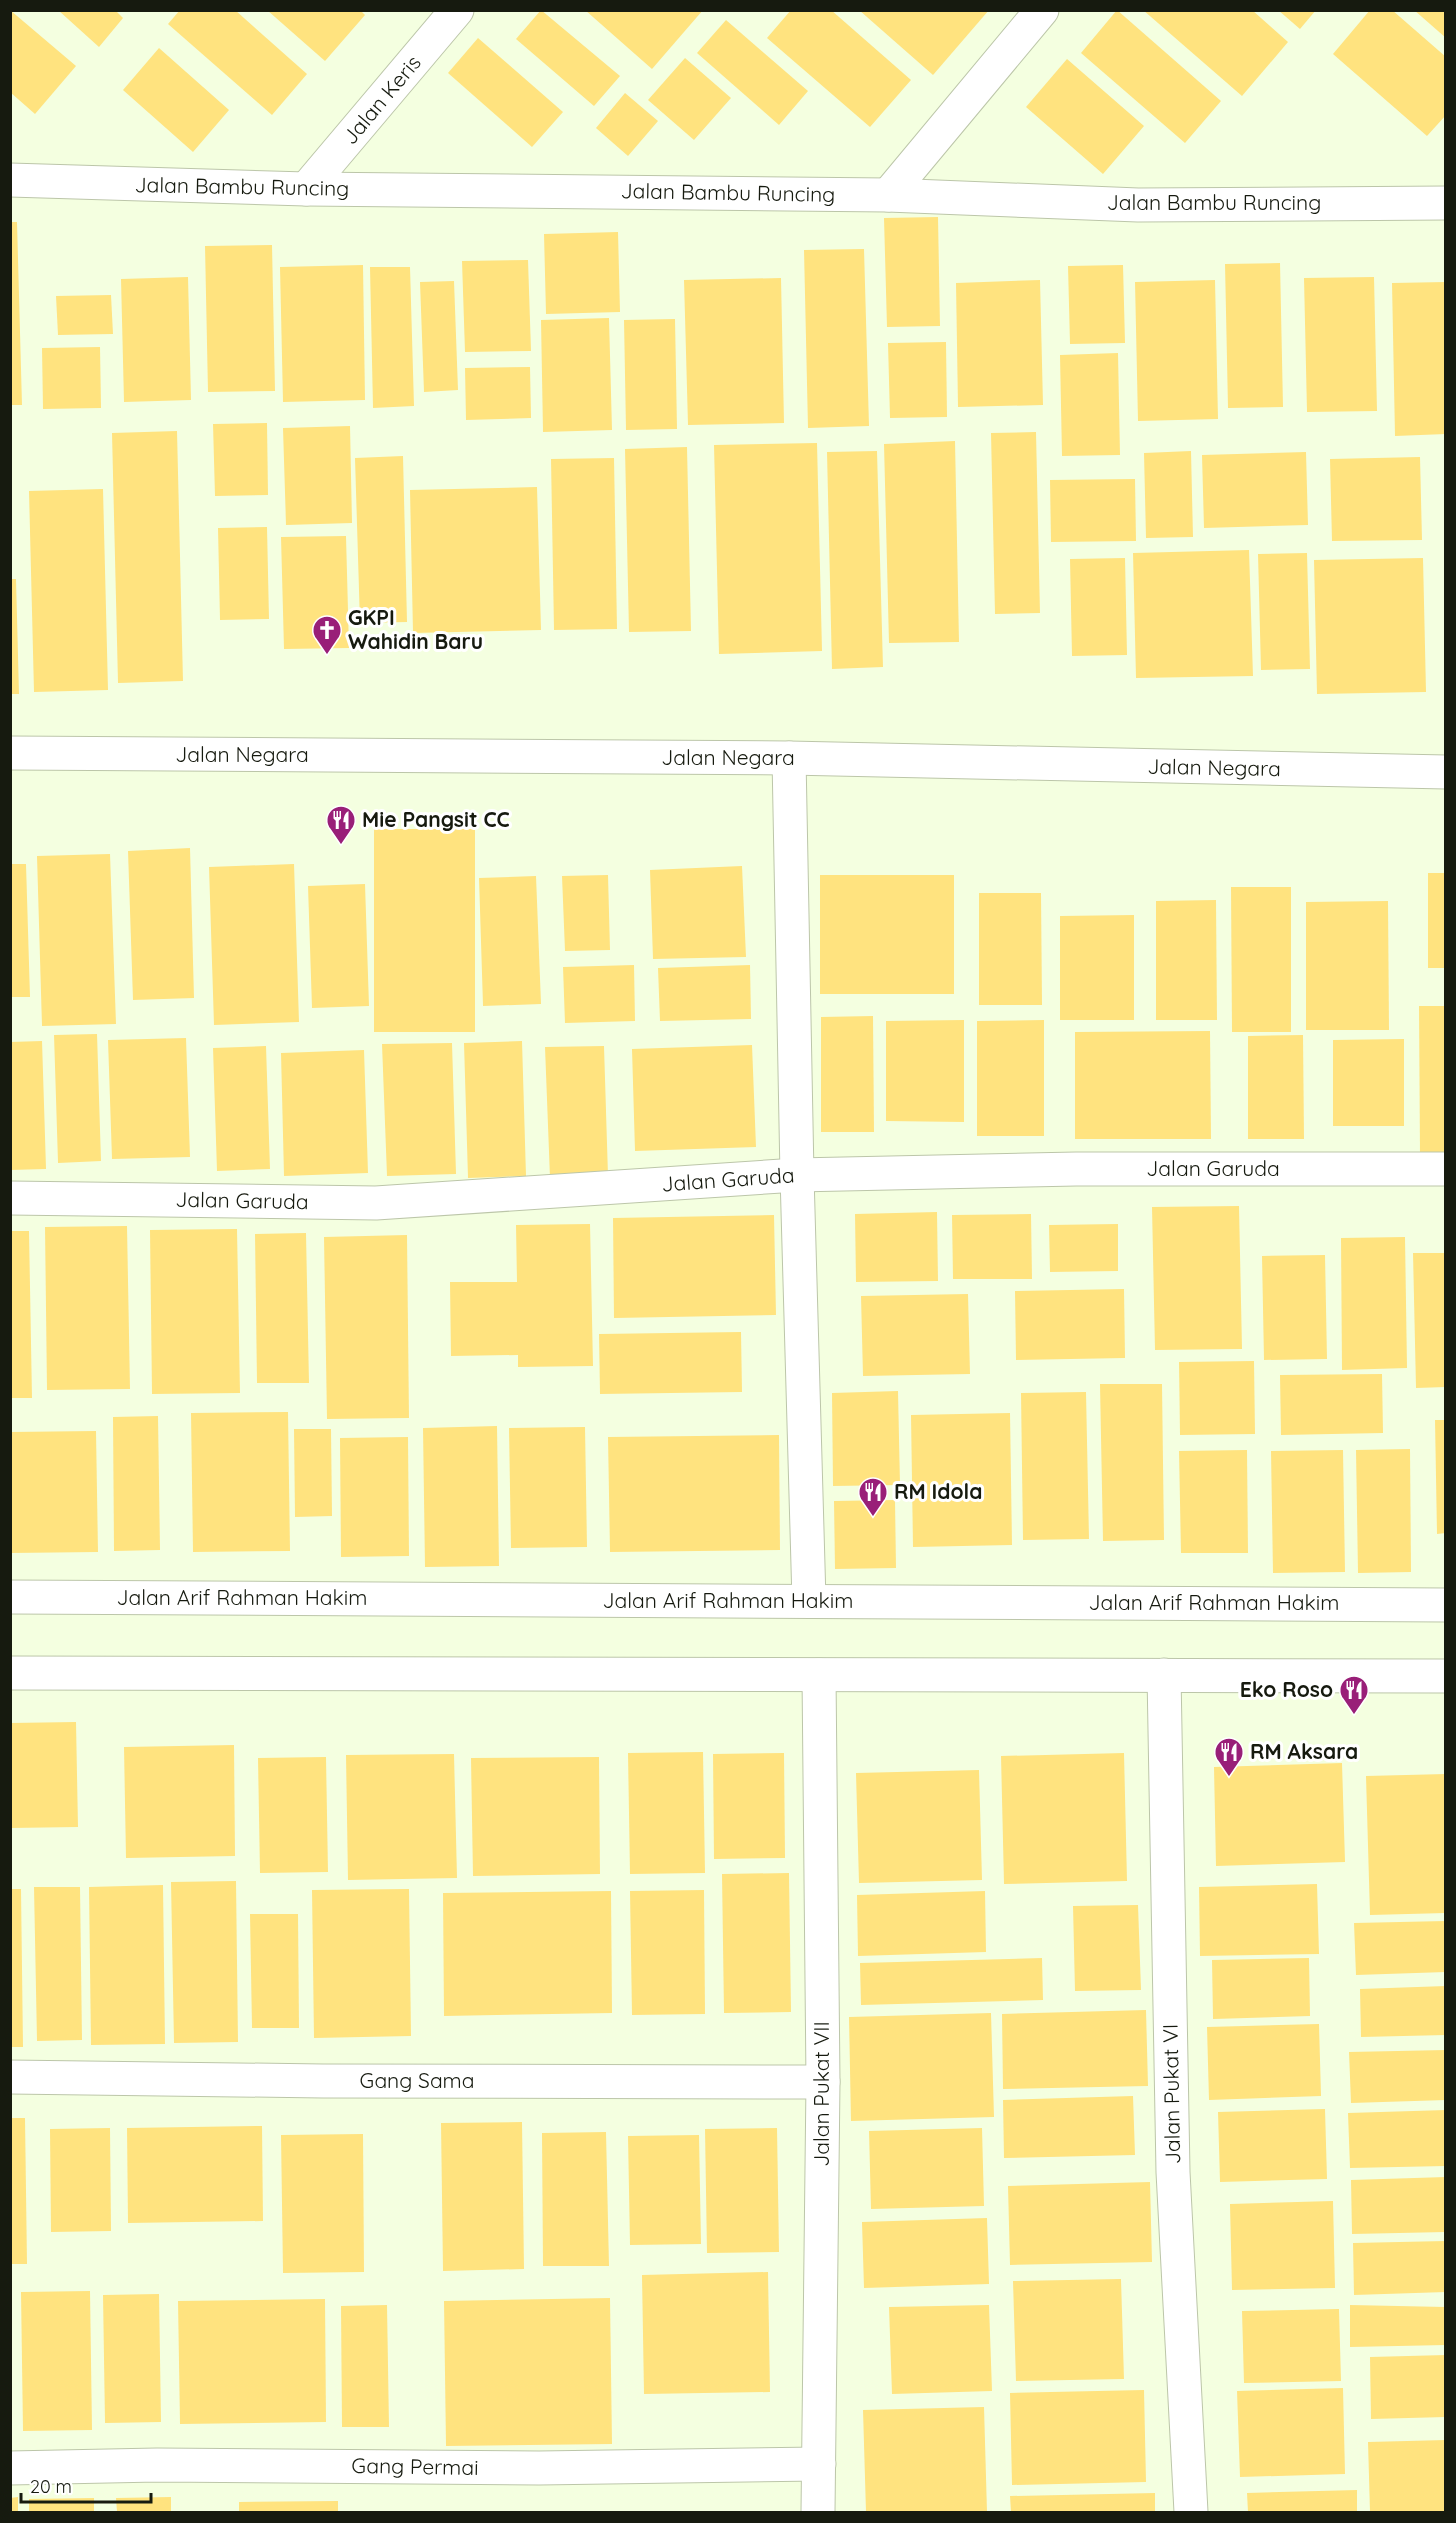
<svg xmlns="http://www.w3.org/2000/svg" width="1456" height="2523" viewBox="0 0 1456 2523" font-family="Quicksand,sans-serif">
<style>
.building{fill:#ffe37f}
.lines{fill:none;stroke-linecap:round;stroke-linejoin:round}
.street-casing{stroke:#bcc6a9;stroke-width:35}
.primary-casing{stroke:#bcc6a9;stroke-width:35}
.street{stroke:#fff;stroke-width:33}
.primary{stroke:#fff;stroke-width:33}
.labels{text-anchor:middle;stroke-width:6;stroke-linejoin:round;paint-order:stroke}
.street-label{font-size:21px;fill:#161a0f;stroke:#fff}
.poi-label{font-size:21px;font-weight:bold;fill:#161a0f;stroke:#fff;text-anchor:start}
</style>
<rect width="100%" height="100%" fill="#f4ffe0"/>
<g class="building">
<polygon points="10,10 76,66 35,114 10,92"/>
<polygon points="58,10 115,10 123,18 99,47"/>
<polygon points="180,10 235,10 307,74 272,115 168,24"/>
<polygon points="267,10 360,10 365,15 325,61"/>
<polygon points="541,10 620,76 594,106 516,39"/>
<polygon points="585,10 703,10 652,69"/>
<polygon points="791,10 831,10 911,80 870,127 767,38"/>
<polygon points="859,10 989,10 933,75"/>
<polygon points="1117,10 1221,101 1185,143 1081,53"/>
<polygon points="1143,10 1252,10 1288,42 1242,96"/>
<polygon points="1278,10 1316,10 1300,29"/>
<polygon points="1370,10 1392,10 1446,57 1446,115 1427,136 1333,54"/>
<polygon points="1414,10 1446,10 1446,38"/>
<polygon points="726,20 808,91 779,125 697,53"/>
<polygon points="478,38 563,112 532,147 448,73"/>
<polygon points="159,48 229,110 193,152 123,90"/>
<polygon points="685,58 731,98 694,140 648,100"/>
<polygon points="1067,59 1144,126 1103,174 1026,107"/>
<polygon points="625,93 658,121 628,156 596,128"/>
<polygon points="938,217 940,326 887,327 884,218"/>
<polygon points="10,222 17,222 22,405 10,405"/>
<polygon points="618,232 620,312 546,314 544,234"/>
<polygon points="272,245 275,391 208,392 205,246"/>
<polygon points="864,249 869,426 808,428 804,250"/>
<polygon points="528,260 531,351 465,352 462,261"/>
<polygon points="1280,263 1283,407 1228,408 1225,264"/>
<polygon points="363,265 365,400 283,402 280,267"/>
<polygon points="1123,265 1125,343 1070,344 1068,266"/>
<polygon points="370,267 410,267 414,406 373,408"/>
<polygon points="188,277 191,400 124,402 121,279"/>
<polygon points="1374,277 1377,411 1307,412 1304,278"/>
<polygon points="781,278 784,423 688,425 684,280"/>
<polygon points="1040,280 1043,405 958,407 956,283"/>
<polygon points="1215,280 1218,419 1138,421 1135,282"/>
<polygon points="454,281 458,390 424,392 420,282"/>
<polygon points="1446,282 1446,434 1395,436 1392,283"/>
<polygon points="111,295 113,334 58,335 56,296"/>
<polygon points="609,318 612,430 543,432 541,320"/>
<polygon points="675,319 677,429 626,430 624,320"/>
<polygon points="946,342 947,417 890,418 888,343"/>
<polygon points="100,347 101,408 43,409 42,348"/>
<polygon points="1118,353 1120,455 1062,456 1060,355"/>
<polygon points="530,367 531,418 466,420 465,368"/>
<polygon points="267,423 268,495 215,496 213,424"/>
<polygon points="350,426 352,523 286,525 283,428"/>
<polygon points="177,431 183,681 118,683 112,433"/>
<polygon points="1036,432 1040,613 995,614 991,433"/>
<polygon points="955,441 959,642 889,643 884,444"/>
<polygon points="817,443 822,651 719,654 714,445"/>
<polygon points="687,447 691,631 629,632 625,449"/>
<polygon points="877,451 883,667 832,669 827,452"/>
<polygon points="1191,451 1193,537 1146,538 1144,453"/>
<polygon points="1306,452 1308,525 1204,528 1202,455"/>
<polygon points="403,456 407,622 360,623 355,458"/>
<polygon points="1420,457 1422,540 1332,541 1330,459"/>
<polygon points="614,458 617,629 554,630 551,459"/>
<polygon points="1135,479 1136,541 1051,542 1050,480"/>
<polygon points="537,487 541,630 413,633 410,490"/>
<polygon points="103,489 108,690 34,692 29,491"/>
<polygon points="267,527 269,619 220,620 218,528"/>
<polygon points="346,536 349,648 284,649 281,537"/>
<polygon points="1249,550 1253,676 1136,678 1133,553"/>
<polygon points="1307,553 1310,669 1261,670 1258,554"/>
<polygon points="1125,558 1127,655 1072,656 1070,559"/>
<polygon points="1423,558 1426,692 1317,694 1314,560"/>
<polygon points="10,579 16,579 19,694 10,694"/>
<rect x="374" y="829" width="101" height="203"/>
<polygon points="190,848 194,998 133,1000 128,851"/>
<polygon points="110,854 116,1024 42,1026 37,856"/>
<polygon points="10,864 26,864 30,997 10,997"/>
<polygon points="294,864 299,1022 214,1025 209,867"/>
<polygon points="742,866 746,957 653,959 650,870"/>
<rect x="1428" y="873" width="18" height="95"/>
<polygon points="608,875 610,950 565,951 562,876"/>
<rect x="820" y="875" width="134" height="119"/>
<polygon points="536,876 541,1004 483,1006 479,878"/>
<polygon points="365,884 369,1006 312,1008 308,886"/>
<polygon points="1231,887 1291,887 1291,1032 1232,1032"/>
<polygon points="979,893 1041,893 1042,1005 979,1005"/>
<polygon points="1216,900 1217,1020 1156,1020 1156,901"/>
<polygon points="1388,901 1389,1030 1306,1030 1306,902"/>
<polygon points="1134,915 1134,1020 1060,1020 1060,916"/>
<polygon points="634,965 635,1021 565,1023 563,967"/>
<polygon points="750,965 751,1019 660,1021 658,968"/>
<polygon points="1419,1006 1446,1006 1446,1154 1420,1154"/>
<polygon points="873,1016 874,1132 821,1132 821,1017"/>
<polygon points="964,1020 964,1122 886,1121 886,1021"/>
<polygon points="1044,1020 1044,1136 977,1136 977,1021"/>
<polygon points="1210,1031 1211,1139 1075,1139 1075,1032"/>
<polygon points="97,1034 101,1161 58,1163 54,1035"/>
<polygon points="1303,1035 1304,1139 1248,1139 1248,1036"/>
<polygon points="186,1038 190,1157 112,1159 108,1040"/>
<polygon points="1404,1039 1404,1126 1333,1126 1333,1040"/>
<polygon points="42,1041 46,1169 10,1170 10,1042"/>
<polygon points="522,1041 526,1176 468,1178 464,1043"/>
<polygon points="452,1043 456,1174 387,1176 382,1044"/>
<polygon points="752,1045 756,1147 635,1151 632,1049"/>
<polygon points="266,1046 270,1169 217,1171 213,1048"/>
<polygon points="604,1046 608,1176 550,1178 545,1047"/>
<polygon points="364,1050 368,1173 284,1176 281,1053"/>
<polygon points="1239,1206 1242,1349 1155,1350 1152,1207"/>
<polygon points="937,1212 938,1281 856,1282 855,1214"/>
<polygon points="1031,1214 1032,1279 953,1279 952,1215"/>
<polygon points="774,1215 776,1315 614,1318 613,1218"/>
<polygon points="590,1224 593,1366 518,1367 518,1355 451,1356 450,1282 517,1282 516,1225"/>
<polygon points="1118,1224 1118,1271 1050,1272 1049,1225"/>
<polygon points="127,1226 130,1389 47,1390 45,1227"/>
<polygon points="237,1229 240,1393 152,1394 150,1230"/>
<polygon points="10,1231 29,1231 32,1398 10,1398"/>
<polygon points="306,1233 309,1383 257,1383 255,1234"/>
<polygon points="407,1235 409,1418 327,1419 324,1237"/>
<polygon points="1405,1237 1407,1368 1342,1370 1341,1238"/>
<polygon points="1413,1253 1446,1253 1446,1387 1416,1388"/>
<polygon points="1325,1255 1327,1359 1264,1360 1262,1256"/>
<polygon points="1124,1289 1125,1358 1016,1360 1015,1291"/>
<polygon points="968,1294 970,1374 863,1376 861,1296"/>
<polygon points="741,1332 742,1392 600,1394 599,1334"/>
<polygon points="1254,1361 1255,1434 1180,1435 1179,1362"/>
<polygon points="1382,1374 1383,1433 1281,1435 1280,1375"/>
<polygon points="1100,1384 1162,1384 1164,1540 1103,1541"/>
<polygon points="898,1391 900,1485 833,1486 832,1393"/>
<polygon points="1086,1392 1089,1539 1023,1540 1021,1393"/>
<polygon points="288,1412 290,1551 193,1552 191,1413"/>
<polygon points="1010,1413 1012,1545 913,1547 911,1415"/>
<polygon points="158,1416 160,1550 114,1551 113,1417"/>
<polygon points="1435,1420 1446,1420 1446,1533 1437,1534"/>
<polygon points="497,1426 499,1566 425,1567 423,1428"/>
<polygon points="585,1427 587,1547 511,1548 509,1428"/>
<polygon points="294,1429 331,1429 332,1516 295,1517"/>
<polygon points="96,1431 98,1552 10,1553 10,1432"/>
<polygon points="779,1435 780,1550 610,1552 608,1437"/>
<polygon points="408,1437 409,1556 341,1557 340,1438"/>
<polygon points="1410,1449 1411,1572 1358,1573 1356,1450"/>
<polygon points="1247,1450 1248,1553 1181,1553 1179,1451"/>
<polygon points="1343,1450 1345,1572 1273,1573 1271,1451"/>
<polygon points="895,1500 896,1568 835,1569 834,1501"/>
<polygon points="76,1722 78,1827 10,1828 10,1723"/>
<polygon points="234,1745 235,1856 126,1858 124,1747"/>
<polygon points="703,1752 705,1873 630,1874 628,1753"/>
<polygon points="784,1753 785,1858 714,1859 713,1754"/>
<polygon points="1124,1753 1127,1881 1004,1884 1001,1756"/>
<polygon points="454,1754 457,1878 348,1880 346,1755"/>
<polygon points="326,1757 328,1872 260,1873 258,1758"/>
<polygon points="599,1757 600,1874 473,1876 471,1758"/>
<polygon points="1342,1763 1345,1862 1216,1866 1214,1767"/>
<polygon points="979,1770 982,1880 859,1883 856,1773"/>
<polygon points="1446,1774 1446,1913 1370,1915 1366,1776"/>
<polygon points="789,1873 791,2012 724,2013 722,1874"/>
<polygon points="236,1881 238,2042 174,2043 171,1882"/>
<polygon points="1317,1884 1319,1954 1200,1956 1199,1887"/>
<polygon points="163,1885 165,2044 91,2045 89,1887"/>
<polygon points="34,1887 80,1887 82,2040 37,2041"/>
<polygon points="10,1889 21,1889 23,2047 10,2047"/>
<polygon points="409,1889 411,2036 314,2038 312,1890"/>
<polygon points="704,1890 705,2014 632,2015 630,1891"/>
<polygon points="611,1891 612,2013 444,2016 443,1893"/>
<polygon points="985,1891 986,1952 858,1956 857,1895"/>
<polygon points="1138,1905 1141,1990 1075,1991 1073,1906"/>
<polygon points="250,1914 298,1914 299,2028 252,2028"/>
<polygon points="1446,1921 1446,1972 1356,1975 1354,1923"/>
<polygon points="1042,1958 1043,2000 861,2005 860,1963"/>
<polygon points="1309,1958 1310,2016 1213,2019 1212,1960"/>
<polygon points="1446,1986 1446,2035 1361,2037 1360,1989"/>
<polygon points="1146,2010 1148,2086 1003,2089 1002,2014"/>
<polygon points="991,2013 994,2117 851,2121 849,2017"/>
<polygon points="1319,2024 1321,2096 1209,2100 1207,2027"/>
<polygon points="1446,2050 1446,2100 1351,2103 1349,2052"/>
<polygon points="1133,2096 1135,2155 1004,2158 1003,2100"/>
<polygon points="1325,2109 1327,2179 1220,2182 1218,2112"/>
<polygon points="1446,2110 1446,2166 1350,2168 1348,2113"/>
<polygon points="10,2118 25,2118 27,2264 10,2264"/>
<polygon points="522,2122 524,2269 443,2271 441,2123"/>
<polygon points="262,2126 263,2221 128,2223 127,2128"/>
<polygon points="110,2128 111,2231 51,2232 50,2129"/>
<polygon points="777,2128 779,2252 707,2253 705,2129"/>
<polygon points="982,2128 984,2206 871,2209 869,2131"/>
<polygon points="606,2132 609,2266 543,2266 542,2133"/>
<polygon points="363,2134 364,2272 283,2273 281,2135"/>
<polygon points="699,2135 701,2244 630,2245 628,2136"/>
<polygon points="1446,2177 1446,2232 1352,2234 1351,2180"/>
<polygon points="1150,2182 1152,2262 1010,2265 1008,2186"/>
<polygon points="1333,2201 1335,2288 1232,2290 1230,2204"/>
<polygon points="987,2218 989,2284 864,2288 862,2222"/>
<polygon points="1446,2241 1446,2292 1354,2295 1353,2243"/>
<polygon points="768,2272 770,2392 644,2394 642,2275"/>
<polygon points="1121,2279 1124,2379 1016,2381 1013,2281"/>
<polygon points="90,2291 92,2430 23,2431 21,2292"/>
<polygon points="159,2294 161,2422 105,2423 103,2295"/>
<polygon points="610,2298 612,2444 446,2446 444,2301"/>
<polygon points="325,2299 326,2422 180,2424 178,2301"/>
<polygon points="387,2305 389,2427 342,2427 341,2306"/>
<polygon points="989,2305 992,2391 892,2394 889,2307"/>
<polygon points="1350,2305 1446,2307 1446,2345 1350,2347"/>
<polygon points="1339,2309 1341,2381 1244,2383 1242,2311"/>
<polygon points="1446,2355 1446,2417 1371,2419 1370,2357"/>
<polygon points="1343,2388 1345,2474 1240,2477 1237,2391"/>
<polygon points="1144,2390 1146,2482 1012,2485 1010,2393"/>
<polygon points="984,2407 987,2512 866,2512 863,2410"/>
<polygon points="1446,2440 1446,2512 1370,2512 1368,2442"/>
<polygon points="1357,2490 1357,2512 1248,2512 1247,2493"/>
<polygon points="1155,2493 1155,2512 1011,2512 1010,2496"/>
<polygon points="18,2497 18,2512 10,2512 10,2498"/>
<polygon points="171,2497 171,2512 117,2512 116,2498"/>
<polygon points="94,2498 94,2512 29,2512 29,2499"/>
<polygon points="338,2501 338,2512 239,2512 239,2502"/>
</g>
<g class="lines">
<g class="street-casing">
<g id="street">
<polyline points="10,180 306,189 888,195 1138,205 1446,203"/>
<polyline points="306,189 457,10"/>
<polyline points="888,195 1042,10"/>
<polyline points="10,753 789,758 1446,772"/>
<polyline points="789,758 797,1175 809,1601"/>
<polyline points="10,1198 376,1203 797,1175 1076,1169 1446,1169"/>
<polyline points="1164,1675 1173,2172 1191,2512"/>
<polyline points="10,2077 323,2081 823,2082"/>
<polyline points="10,2468 157,2465 539,2468 819,2464"/>
<polyline points="818,2512 823,2082 819,1675"/>
</g>
</g>
<g class="primary-casing">
<g id="primary">
<polyline points="10,1597 1446,1605"/>
<polyline points="10,1673 1446,1676"/>
</g>
</g>
<use href="#street" class="street"/>
<use href="#primary" class="primary"/>
</g>
<defs>
<g id="church-pin" transform="scale(1.5)"><path d="M0 17L-7.5 6A9.5 9.5 0 1 1 7.5 6Z" fill="#991f78" stroke="#fff"/><path d="M-1.2-6h2.4v3.5h3.3v2.4h-3.3V6h-2.4V-.1h-3.3v-2.4h3.3Z" fill="#fff"/></g>
<g id="restaurant-pin" transform="scale(1.5)"><path d="M0 17L-7.5 6A9.5 9.5 0 1 1 7.5 6Z" fill="#991f78" stroke="#fff"/><path d="M-5-6h1v4h1v-4h1v4h1v-4h1v5L-1.5 .5V6h-2V.5L-5-1ZM5-6V6H3V1.5H1.5Q1.5-4 5-6Z" fill="#fff"/></g>
</defs>
<g fill-rule="evenodd">
<use href="#church-pin" x="327" y="630"/>
<use href="#restaurant-pin" x="341" y="820"/>
<use href="#restaurant-pin" x="873" y="1492"/>
<use href="#restaurant-pin" x="1354" y="1690"/>
<use href="#restaurant-pin" x="1229" y="1752"/>
</g>
<g class="labels">
<g class="street-label">
<text transform="translate(382 100) rotate(-50)" y="7">Jalan Keris</text>
<text transform="translate(242 187) rotate(1)" y="7">Jalan Bambu Runcing</text>
<text transform="translate(728 193) rotate(1)" y="7">Jalan Bambu Runcing</text>
<text x="1214" y="210">Jalan Bambu Runcing</text>
<text x="242" y="762">Jalan Negara</text>
<text x="728" y="765">Jalan Negara</text>
<text transform="translate(1214 768) rotate(1)" y="7">Jalan Negara</text>
<text x="1213" y="1176">Jalan Garuda</text>
<text transform="translate(728 1180) rotate(-4)" y="7">Jalan Garuda</text>
<text transform="translate(242 1201) rotate(1)" y="7">Jalan Garuda</text>
<text x="242" y="1605">Jalan Arif Rahman Hakim</text>
<text x="728" y="1608">Jalan Arif Rahman Hakim</text>
<text x="1214" y="1610">Jalan Arif Rahman Hakim</text>
<text x="417" y="2088">Gang Sama</text>
<text transform="translate(822 2094) rotate(-90)" y="7">Jalan Pukat VII</text>
<text transform="translate(1172 2094) rotate(-91)" y="7">Jalan Pukat VI</text>
<text transform="translate(415 2467) rotate(1)" y="7">Gang Permai</text>
</g>
<g class="poi-label">
<text x="348" y="625">GKPI<tspan x="348" dy="24">Wahidin Baru</tspan></text>
<text x="362" y="827">Mie Pangsit CC</text>
<text x="894" y="1499">RM Idola</text>
<text x="1333" y="1697" text-anchor="end">Eko Roso</text>
<text x="1250" y="1759">RM Aksara</text>
</g>
</g>
<rect width="1456" height="2523" fill="none" stroke="#161a0f" stroke-width="24"/>
<path d="M21 2493v9h130v-9" fill="none" stroke="#161a0f" stroke-width="3"/>
<text x="30" y="2493" font-size="18" fill="#161a0f" stroke="#ffffff" stroke-width="4.5" paint-order="stroke">20 m</text>
</svg>
